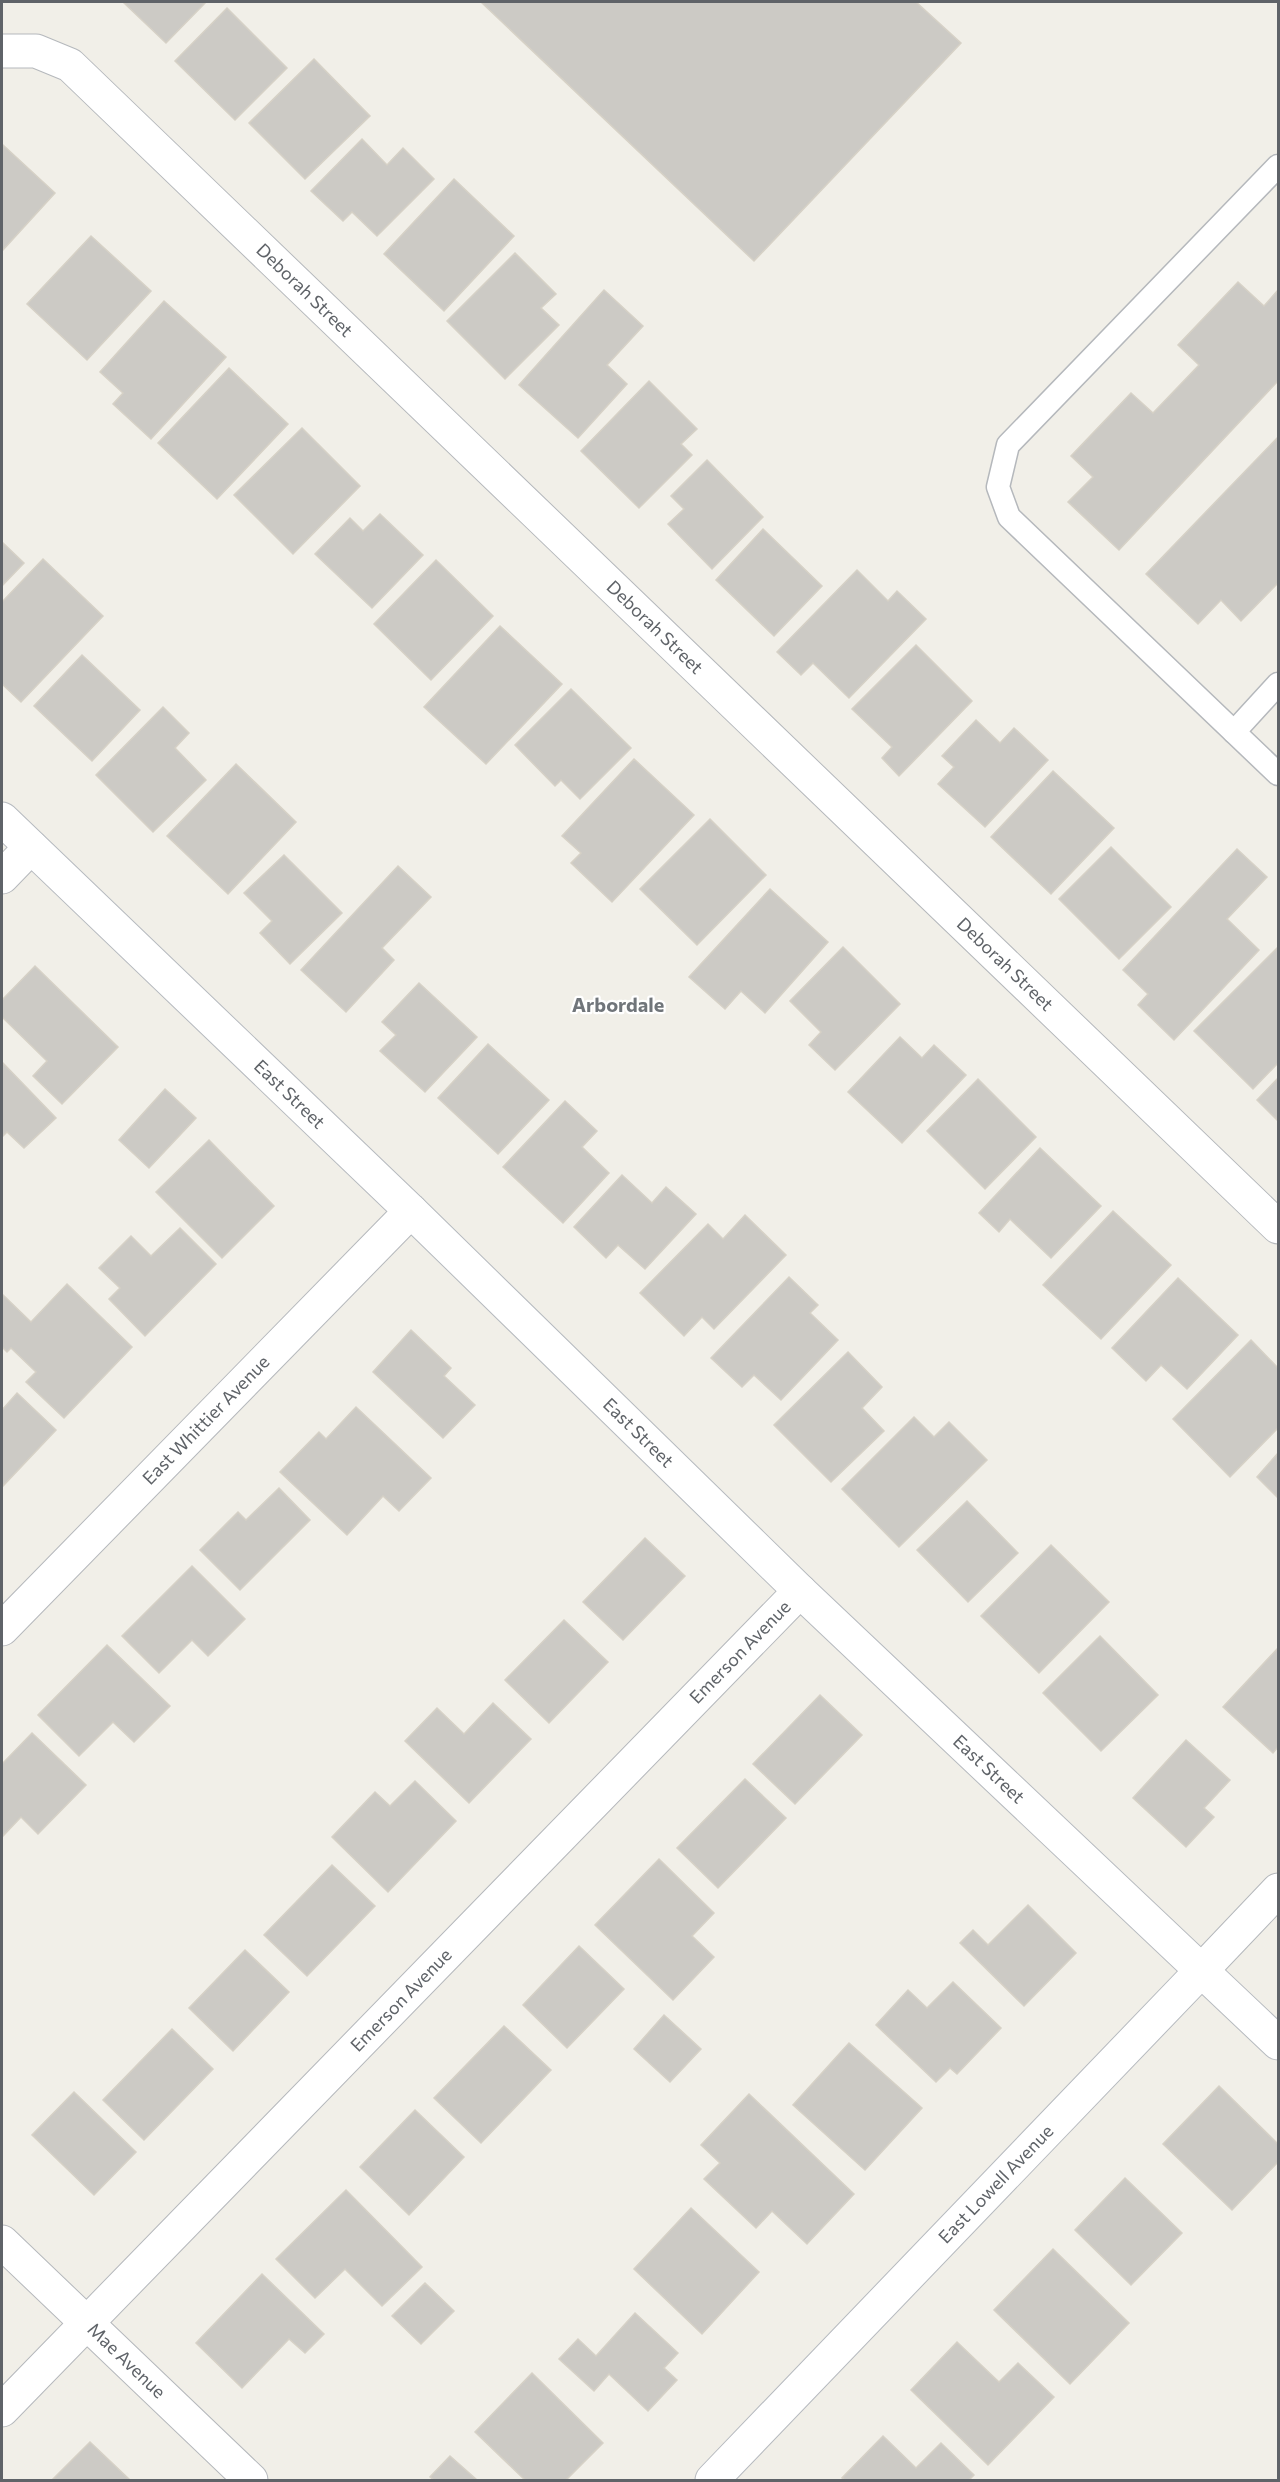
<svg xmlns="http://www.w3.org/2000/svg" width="1280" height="2482" viewBox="0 0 1280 2482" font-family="Commissioner,sans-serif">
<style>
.building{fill:#cccac5;stroke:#d6d1c6;stroke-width:1.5}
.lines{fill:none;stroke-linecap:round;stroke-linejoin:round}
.lane-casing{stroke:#b5b8bc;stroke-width:25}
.street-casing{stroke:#b5b8bc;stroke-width:35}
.secondary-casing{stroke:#b6babf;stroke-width:35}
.lane{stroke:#fff;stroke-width:22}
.street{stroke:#fff;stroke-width:33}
.secondary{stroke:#fff;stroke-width:33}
.labels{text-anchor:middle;stroke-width:4.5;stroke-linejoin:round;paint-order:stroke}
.street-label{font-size:18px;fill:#5f6368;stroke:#fff}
.neighbourhood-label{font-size:20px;font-weight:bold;fill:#70757a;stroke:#fff}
</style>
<rect width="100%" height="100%" fill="#f1efe8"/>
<g class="building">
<polygon points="123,2 206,2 166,43"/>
<polygon points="481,2 916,2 961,43 754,261"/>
<polygon points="227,8 287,68 235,120 175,61"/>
<polygon points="314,59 370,116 305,179 249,123"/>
<polygon points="362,139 387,165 403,148 434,179 377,236 352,212 343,221 311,191"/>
<polygon points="3,145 55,193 2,251 2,147"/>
<polygon points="454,179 514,236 444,311 384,254"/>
<polygon points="91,236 151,291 87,360 27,304"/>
<polygon points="515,253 556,294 541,308 559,325 505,379 447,321"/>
<polygon points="1238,282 1264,306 1278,290 1278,381 1119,550 1068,502 1093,477 1071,456 1131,393 1153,413 1199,365 1178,345"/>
<polygon points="604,290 643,326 607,365 627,384 578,438 519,385"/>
<polygon points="164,301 226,357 151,439 113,404 123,393 100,372"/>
<polygon points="229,368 288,424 217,499 158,443"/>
<polygon points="649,381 697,429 681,444 692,455 639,508 581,451"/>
<polygon points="302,428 360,486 293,554 234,495"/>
<polygon points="1278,437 1278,583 1241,621 1221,600 1198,624 1146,574"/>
<polygon points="707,460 763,517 712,569 668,524 684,509 671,496"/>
<polygon points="380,514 423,555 372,608 315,554 350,518 363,531"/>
<polygon points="763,529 822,586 774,636 716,580"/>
<polygon points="2,542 24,563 2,586"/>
<polygon points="43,559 103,616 21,702 2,684 2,602"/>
<polygon points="436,560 493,616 431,680 374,624"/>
<polygon points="857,570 888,601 897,591 926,619 849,698 813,663 801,675 777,652"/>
<polygon points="500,626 562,684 486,764 424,707"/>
<polygon points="916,645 972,701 899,776 882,758 892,747 852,709"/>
<polygon points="82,655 140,710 92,761 34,706"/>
<polygon points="571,689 631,748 580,799 561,780 555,786 515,745"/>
<polygon points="163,707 189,733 175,748 206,780 153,832 96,775"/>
<polygon points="976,720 1000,743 1014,728 1048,760 985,827 938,784 954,767 942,756"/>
<polygon points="634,759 694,815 612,902 571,863 581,853 562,836"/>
<polygon points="236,764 296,822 228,894 167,836"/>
<polygon points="1053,771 1114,828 1051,894 991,837"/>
<polygon points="710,819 766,875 697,945 640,889"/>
<polygon points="1111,847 1171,907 1119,959 1059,899"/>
<polygon points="1237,849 1267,877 1227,919 1259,950 1174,1040 1138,1005 1148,994 1123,970"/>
<polygon points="284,855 342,913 290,964 260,933 272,921 244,893"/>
<polygon points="398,866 431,897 382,948 394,960 346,1012 301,970"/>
<polygon points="770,889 828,942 765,1013 741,991 725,1009 689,977"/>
<polygon points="843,947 900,1004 835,1070 809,1045 821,1032 790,1001"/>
<polygon points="1278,947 1278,1063 1253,1089 1194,1031"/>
<polygon points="35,966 118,1047 62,1104 33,1076 47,1061 2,1017 2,1000"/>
<polygon points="419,983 477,1037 425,1092 380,1051 396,1035 382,1022"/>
<polygon points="900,1037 922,1058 934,1045 966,1075 902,1143 848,1092"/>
<polygon points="488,1044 549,1100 498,1154 438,1098"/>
<polygon points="2,1062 56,1118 24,1148 7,1132 2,1137"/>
<polygon points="1278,1078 1278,1121 1257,1100"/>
<polygon points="978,1079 1036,1137 985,1189 927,1131"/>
<polygon points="165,1089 196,1118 149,1168 119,1140"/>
<polygon points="565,1101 597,1131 582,1147 609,1173 563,1223 503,1167"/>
<polygon points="209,1140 274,1206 222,1258 156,1192"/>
<polygon points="1040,1148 1101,1206 1051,1258 1010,1219 999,1232 979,1213"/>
<polygon points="622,1175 652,1203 666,1187 696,1214 645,1269 618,1245 606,1258 574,1227"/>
<polygon points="1113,1211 1171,1265 1101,1339 1043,1285"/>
<polygon points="745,1215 786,1255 714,1329 702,1317 684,1336 640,1293 708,1224 723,1239"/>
<polygon points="180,1228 216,1264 145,1336 109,1299 120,1288 99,1268 131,1236 151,1256"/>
<polygon points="789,1277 818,1305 810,1313 838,1340 781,1400 754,1375 742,1387 711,1358"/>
<polygon points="1178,1278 1238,1335 1187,1389 1161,1365 1146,1381 1112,1348"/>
<polygon points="67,1284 132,1347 64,1418 26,1382 36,1372 11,1348 7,1352 2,1347 2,1294 31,1322"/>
<polygon points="411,1330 451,1368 444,1376 475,1405 443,1438 373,1372"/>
<polygon points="1251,1340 1278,1368 1278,1428 1230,1477 1173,1419"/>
<polygon points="848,1352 882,1387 862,1408 884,1431 831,1482 774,1425"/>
<polygon points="17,1393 56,1430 2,1487 2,1410"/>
<polygon points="356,1407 431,1478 399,1511 383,1496 347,1535 280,1472 319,1432 326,1439"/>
<polygon points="914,1417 934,1437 949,1422 987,1460 899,1547 842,1489"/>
<polygon points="1278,1453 1278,1498 1257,1477"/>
<polygon points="279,1488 310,1520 240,1590 200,1550 238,1512 246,1520"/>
<polygon points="967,1501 1018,1553 968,1602 917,1550"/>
<polygon points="645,1538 685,1576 623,1640 583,1602"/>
<polygon points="1051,1545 1109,1602 1039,1673 981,1616"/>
<polygon points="192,1566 245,1619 208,1656 192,1640 159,1673 122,1636"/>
<polygon points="564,1620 608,1662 549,1723 505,1680"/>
<polygon points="1100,1636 1158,1695 1101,1751 1043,1693"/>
<polygon points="107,1645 170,1706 134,1742 113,1722 79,1756 38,1715"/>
<polygon points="1277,1649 1278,1651 1278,1747 1273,1753 1223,1707"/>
<polygon points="820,1695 862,1735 795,1804 753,1764"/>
<polygon points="493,1703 531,1739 469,1803 405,1741 437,1708 464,1734"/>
<polygon points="32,1733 86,1785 38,1834 21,1817 2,1837 2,1764"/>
<polygon points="1186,1740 1230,1780 1204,1808 1214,1817 1186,1847 1133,1798"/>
<polygon points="745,1779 786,1818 718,1888 677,1848"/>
<polygon points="415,1781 456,1821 388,1892 332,1837 375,1792 390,1806"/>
<polygon points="659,1859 714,1913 692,1936 714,1957 673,2000 595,1925"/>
<polygon points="332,1865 375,1906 307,1976 264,1935"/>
<polygon points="1028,1905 1076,1953 1024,2006 960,1943 973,1930 988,1945"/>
<polygon points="579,1946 624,1989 567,2048 523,2005"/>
<polygon points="245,1950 289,1992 233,2051 189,2008"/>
<polygon points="953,1982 1001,2028 957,2074 950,2068 936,2082 876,2025 908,1990 927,2008"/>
<polygon points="664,2015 701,2049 670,2082 634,2049"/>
<polygon points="504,2026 551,2070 481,2143 434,2098"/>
<polygon points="172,2029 213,2069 144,2140 103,2100"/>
<polygon points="849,2043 922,2108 865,2170 793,2105"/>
<polygon points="1219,2086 1278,2144 1278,2162 1232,2210 1163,2144"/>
<polygon points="74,2092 136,2152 94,2195 32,2135"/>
<polygon points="749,2094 854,2194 807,2244 772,2211 756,2228 704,2179 720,2163 701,2145"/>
<polygon points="415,2110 464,2157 409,2215 360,2167"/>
<polygon points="1125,2178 1182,2233 1131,2285 1075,2230"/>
<polygon points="346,2190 422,2267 382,2306 345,2269 315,2298 276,2259"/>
<polygon points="691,2208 759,2272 702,2334 634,2269"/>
<polygon points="1053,2249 1129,2323 1070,2384 994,2310"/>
<polygon points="262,2274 324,2334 305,2353 289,2339 242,2388 196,2343"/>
<polygon points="425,2283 454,2311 421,2344 392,2316"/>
<polygon points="635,2313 678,2353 664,2368 677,2380 648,2411 609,2374 594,2391 559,2359 578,2339 596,2356"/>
<polygon points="957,2342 999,2382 1018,2363 1054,2397 988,2465 911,2390"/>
<polygon points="532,2373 603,2443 566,2480 525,2480 475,2432"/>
<polygon points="883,2436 916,2468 941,2443 974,2475 969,2480 845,2480 842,2478"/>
<polygon points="90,2442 130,2480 52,2480"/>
<polygon points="450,2456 477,2480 434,2480 430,2477"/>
</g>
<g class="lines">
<g class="lane-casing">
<g id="lane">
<polyline points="1278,166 1008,445 998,487 1009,517 1278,774"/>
<polyline points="1234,732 1278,684"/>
</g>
</g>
<g class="street-casing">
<g id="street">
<path id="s1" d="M 2,51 L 36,51 L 70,65 L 1278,1227"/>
<polyline points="2,877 31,847"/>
<path id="s2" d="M 2,1629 L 411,1211"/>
<polyline points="1202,1970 1278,1890"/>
<path id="s3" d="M 2,2242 L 251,2480"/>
<path id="s4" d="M 2,2410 L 800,1591"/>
</g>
</g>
<g class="secondary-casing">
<g id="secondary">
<path id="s5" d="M 2,819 L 411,1211 L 800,1591 L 1278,2043"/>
<path id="s6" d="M 712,2480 L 1202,1970"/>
</g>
</g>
<use href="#lane" class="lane"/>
<use href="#street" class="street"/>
<use href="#secondary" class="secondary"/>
</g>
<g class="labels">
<g class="street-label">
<text dy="6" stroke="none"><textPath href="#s1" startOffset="396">Deborah Street</textPath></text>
<text dy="6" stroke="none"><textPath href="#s1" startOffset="882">Deborah Street</textPath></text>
<text dy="6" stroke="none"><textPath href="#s1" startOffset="1368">Deborah Street</textPath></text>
<text dy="6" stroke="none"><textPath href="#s5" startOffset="398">East Street</textPath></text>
<text dy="6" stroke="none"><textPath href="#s2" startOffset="292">East Whittier Avenue</textPath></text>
<text dy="6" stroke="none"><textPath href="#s5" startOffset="884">East Street</textPath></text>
<text dy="6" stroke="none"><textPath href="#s4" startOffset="1058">Emerson Avenue</textPath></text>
<text dy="6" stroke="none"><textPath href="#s5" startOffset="1370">East Street</textPath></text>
<text dy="6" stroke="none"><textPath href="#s4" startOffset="572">Emerson Avenue</textPath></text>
<text dy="6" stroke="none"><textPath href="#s6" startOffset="410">East Lowell Avenue</textPath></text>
<text dy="6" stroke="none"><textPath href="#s3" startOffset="172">Mae Avenue</textPath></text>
</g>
<g class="neighbourhood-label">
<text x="618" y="1012">Arbordale</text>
</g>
</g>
<rect width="1280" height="2482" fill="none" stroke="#5f6368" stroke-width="6"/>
</svg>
